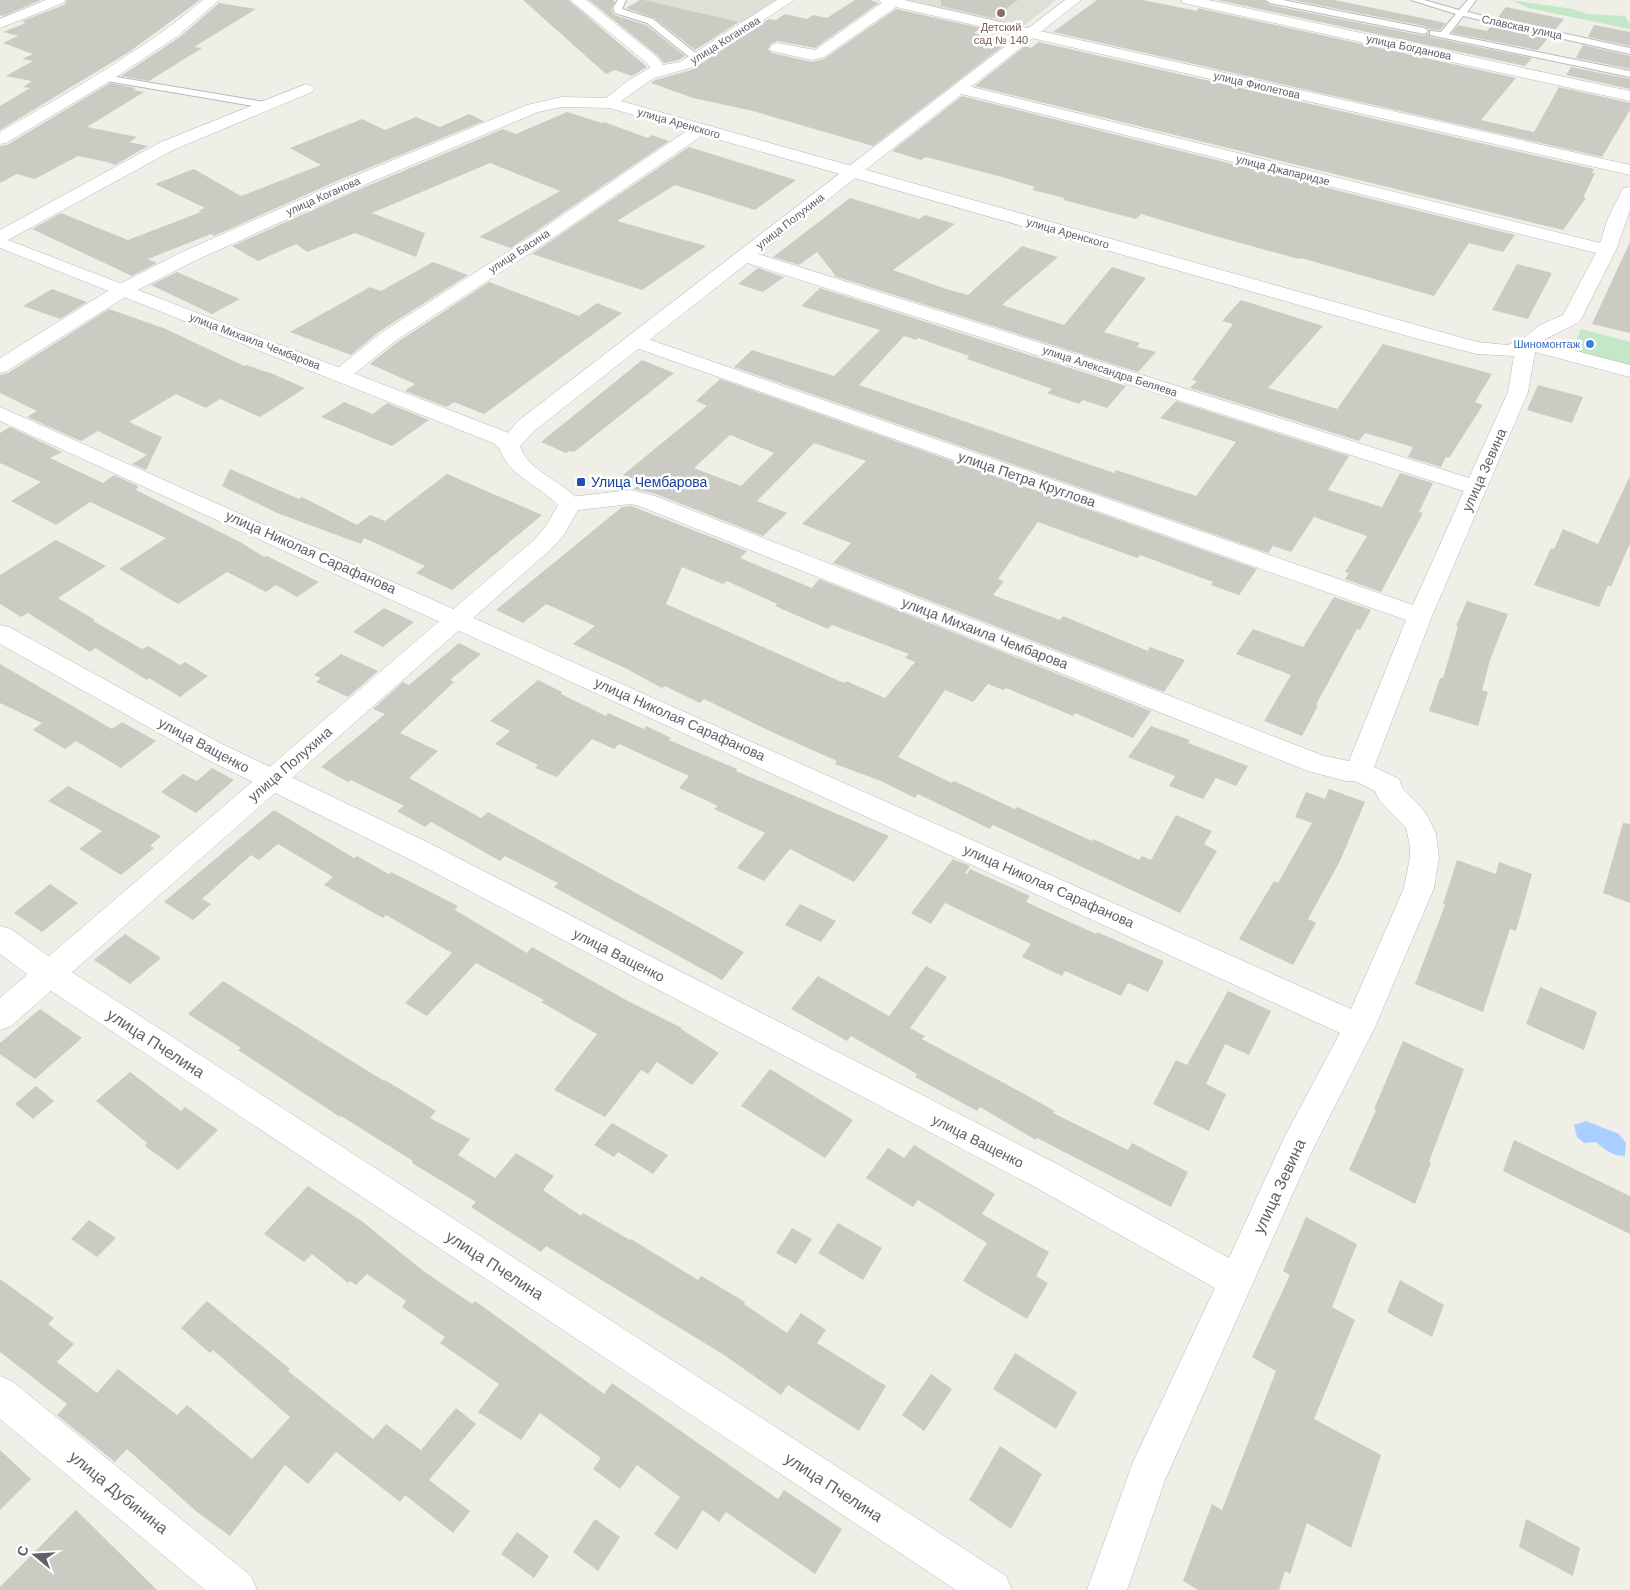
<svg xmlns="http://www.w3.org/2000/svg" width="1630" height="1590" viewBox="0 0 1630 1590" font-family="Helvetica,sans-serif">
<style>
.education{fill:#e0dfd5}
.green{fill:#c4e7c8}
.water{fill:#a9cfff}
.building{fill:#cbcac3;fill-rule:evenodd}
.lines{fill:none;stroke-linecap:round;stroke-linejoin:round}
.service-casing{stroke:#b7b8bd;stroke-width:2}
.minor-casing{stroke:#b7b8bd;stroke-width:1}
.tertiary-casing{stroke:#b7b8bd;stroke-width:1}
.secondary-casing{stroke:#b8bac0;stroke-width:1}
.service{fill:#fff;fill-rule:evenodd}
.minor{fill:#fff;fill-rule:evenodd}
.tertiary{fill:#fff;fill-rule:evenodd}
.secondary{fill:#fff;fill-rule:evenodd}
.education-dot{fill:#8d6e63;stroke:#fff;stroke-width:2}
.shop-dot{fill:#3f7fe0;stroke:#fff;stroke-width:2}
.transit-dot{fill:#1a4fb4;stroke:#fff;stroke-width:2}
.labels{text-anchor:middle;stroke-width:5;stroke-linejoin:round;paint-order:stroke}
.far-education-label{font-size:11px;fill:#785e54;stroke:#fff}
.far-street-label{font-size:11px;fill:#5e6167;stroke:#fff}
.far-shop-label{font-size:11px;fill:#366cbe;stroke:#fff;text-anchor:end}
.street-label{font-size:14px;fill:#5e6167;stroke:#fff}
.transit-label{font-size:14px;fill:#164399;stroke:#fff;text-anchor:start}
.near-street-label{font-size:16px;fill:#5e6167;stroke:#fff}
</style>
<rect width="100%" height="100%" fill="#f0efe7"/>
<g class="education">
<polygon points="644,0 778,0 742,23"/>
<polygon points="902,0 1056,0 1022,27"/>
</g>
<g class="green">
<polygon points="1511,0 1573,9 1587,14 1625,16 1630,24 1630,29 1528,8"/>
<polygon points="1581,329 1630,342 1630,367 1572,351"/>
</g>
<path class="water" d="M 1586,1121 L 1619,1134 L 1626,1143 L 1625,1156 C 1613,1156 1605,1150 1596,1142 L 1584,1143 L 1577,1137 L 1574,1125 Z"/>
<g class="building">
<polygon points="0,0 41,0 3,16 0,15"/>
<polygon points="67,0 200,0 129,52 0,130 0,106 30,88 23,87 32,81 6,76 33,61 22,59 33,54 3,43 18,36 3,32 26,23 22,21 64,5"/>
<polygon points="523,0 568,0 647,67 632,76 615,70 606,74"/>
<polygon points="589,0 613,0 615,2 611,9 614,15 646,25 685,56 679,60 664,63 658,56"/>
<polygon points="640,0 644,0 739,22 695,50 654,18 626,8"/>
<polygon points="855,0 870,0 879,3 815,48 777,41 771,44 768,49 772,53 812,62 824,59 896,9 981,28 974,33 1008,42 873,146 753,111 693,98 651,83 655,80 691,70 769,19 776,20 785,14 807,19 813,15 827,18"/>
<polygon points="941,0 1018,0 993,18 941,6"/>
<polygon points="1097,0 1143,0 1197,11 1198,8 1516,78 1481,120 1534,132 1559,87 1630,103 1630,110 1602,157 1053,32"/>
<polygon points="1217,0 1264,0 1270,5 1424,36 1428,33 1430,37 1532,58 1525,66"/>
<polygon points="1293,0 1334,0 1446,23 1440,30 1429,29 1424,26"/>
<polygon points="219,3 256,9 194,47 202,48 149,81 121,76 180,37"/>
<polygon points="1506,7 1564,19 1555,30 1498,17"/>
<polygon points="1458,25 1487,31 1492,25 1549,37 1538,50 1452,33"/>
<polygon points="1594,25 1630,32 1630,46 1588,37"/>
<polygon points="1039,42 1594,169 1592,173 1595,173 1583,198 1586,198 1563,230 975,86 1025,46 1031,48"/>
<polygon points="1583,45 1630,56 1630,69 1576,58"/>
<polygon points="1571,67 1630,79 1630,89 1566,75"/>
<polygon points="110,83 136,88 133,90 144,92 87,127 137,137 129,142 148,146 115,165 107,162 78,156 35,179 17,174 0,183 0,146 7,145"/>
<polygon points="962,96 1515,235 1503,252 1469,243 1434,296 1301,258 1299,259 1222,238 1141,214 1136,219 1063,200 1065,198 1032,190 1035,187 1002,177 926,157 921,160 892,151"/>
<polygon points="567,112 602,123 604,122 648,138 652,135 669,141 511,248 479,237 560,191 490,163 372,213 425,233 416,257 355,233 307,252 296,244 258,261 232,246 353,192 503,129 516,134"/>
<polygon points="469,114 484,121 339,180 214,236 211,234 148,259 157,263 132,276 32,229 61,213 128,240 201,212 198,211 205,208 155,184 194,169 241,196 321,165 290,148 362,119 385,130 416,117 440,127"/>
<polygon points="689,147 796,180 755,210 675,185 617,221 706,246 642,290 532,254"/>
<polygon points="850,198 919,219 925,215 955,224 893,270 946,289 968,295 1022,246 1058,257 1002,305 1064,325 1112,267 1146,278 1104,332 1140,343 1137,347 1156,352 1138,372 834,276 835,275 817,252 799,265 773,257"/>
<polygon points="1630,242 1630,333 1592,324"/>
<polygon points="433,262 468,275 380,331 351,355 290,332 370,287 381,291"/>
<polygon points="1517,264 1552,273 1528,319 1492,310"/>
<polygon points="758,268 784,277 763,292 738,284"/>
<polygon points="177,272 240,299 212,314 151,285"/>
<polygon points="489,282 579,316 597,303 622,313 484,414 454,402 447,407 405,391 415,384 370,364 396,343"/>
<polygon points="820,288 1126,386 1107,408 1083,400 1079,404 1047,393 1052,389 967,359 969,356 918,338 916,340 904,336 859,385 1114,473 1116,470 1196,496 1236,442 1160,418 1176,401 1349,456 1328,490 1382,507 1400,473 1433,483 1419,512 1423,513 1381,592 1345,579 1349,573 1345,572 1367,536 1314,517 1291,552 1273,546 1268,553 734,367 752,350 834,376 880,330 801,306"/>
<polygon points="52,289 87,302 60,319 23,306"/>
<polygon points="1241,300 1323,326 1268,388 1337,409 1383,344 1492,374 1475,402 1483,405 1449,458 1446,457 1441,467 1408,457 1413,447 1365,433 1359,441 1190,388 1197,381 1192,380 1233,324 1222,321"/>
<polygon points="109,309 166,329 244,366 246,365 273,374 305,388 260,417 220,399 206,408 176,394 129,422 162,437 146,470 132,464 147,455 98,431 81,441 27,417 37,411 0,393 0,375 8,373"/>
<polygon points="642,360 674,373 574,452 569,451 566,453 541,442"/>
<path d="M 720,379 L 1257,569 L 1239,595 L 1211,585 L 1213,582 L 1140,555 L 1137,558 L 1038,522 L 998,579 L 1004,581 L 993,595 L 1060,620 L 1063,616 L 1148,651 L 1150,647 L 1185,660 L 1164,692 L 833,563 L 851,543 L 802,524 L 866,461 L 814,443 L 757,501 L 787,513 L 763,536 L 656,494 L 634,489 L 642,482 L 623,475 L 707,406 L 696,401 ZM 730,435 L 774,453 L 741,486 L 694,468 Z"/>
<polygon points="1538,385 1583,397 1572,423 1527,410"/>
<polygon points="344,402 373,414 387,403 429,420 392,446 321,417"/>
<polygon points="10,427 62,452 50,458 103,483 114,475 138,486 136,490 242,543 264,557 267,556 319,582 297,597 276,585 266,592 227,572 178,604 119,569 166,538 90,502 56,525 11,501 41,482 0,463 0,433"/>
<polygon points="230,469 299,499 302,497 357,525 370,515 385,521 447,474 542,515 452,590 416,573 425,566 371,541 364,538 361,544 277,513 222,486"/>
<polygon points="1630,476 1630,543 1611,587 1608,585 1599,607 1534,585 1551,548 1554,549 1563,529 1598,544"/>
<path d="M 631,506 L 747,551 L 740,558 L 812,588 L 819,579 L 1151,711 L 1133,738 L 1075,713 L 1073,716 L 1006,688 L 1003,690 L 988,684 L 973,702 L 945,690 L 898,757 L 952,783 L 954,781 L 1015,809 L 1017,807 L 1092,841 L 1093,839 L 1139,860 L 1142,856 L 1151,860 L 1176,815 L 1212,831 L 1204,844 L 1217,851 L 1180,913 L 993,825 L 990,829 L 918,794 L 915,798 L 881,781 L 835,764 L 837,761 L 774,733 L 704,699 L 700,703 L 665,686 L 662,688 L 625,668 L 573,644 L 595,626 L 546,604 L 523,623 L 496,610 L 622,507 ZM 682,567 L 723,584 L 727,581 L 777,604 L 775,606 L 828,629 L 832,625 L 909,654 L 905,658 L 915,662 L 885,698 L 846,681 L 844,683 L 666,604 Z"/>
<polygon points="56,540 106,566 58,598 95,620 93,621 142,649 148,646 180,665 185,662 208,676 180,697 149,678 147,680 95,648 90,652 28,613 21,617 0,604 0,575"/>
<polygon points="1334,597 1371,610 1360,630 1357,629 1316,705 1318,706 1302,736 1264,721 1291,675 1236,654 1253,629 1303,647"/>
<polygon points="1467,601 1508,614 1490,660 1482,690 1488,692 1478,726 1429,711 1440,678 1443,678 1458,627 1456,626"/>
<polygon points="384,608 414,622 383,647 353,632"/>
<polygon points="459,643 481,654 450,680 454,682 400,733 438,751 409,778 481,818 488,812 744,952 722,980 554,887 558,883 505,856 500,861 431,822 425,827 397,811 404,806 351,780 348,782 321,767 385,714 373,709 403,682 409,685"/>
<polygon points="341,654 378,671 348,697 316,682 321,678 314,675"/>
<polygon points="0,664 112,729 122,722 156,741 121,768 76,741 65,749 33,730 42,723 0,703"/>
<polygon points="538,680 562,692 561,694 606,716 608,713 644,729 646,726 671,738 669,740 737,769 736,771 889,836 854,882 790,849 764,881 737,868 765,833 714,809 718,806 679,788 689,776 619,744 614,749 592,739 557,777 535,768 538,765 495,744 510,731 490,721"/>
<polygon points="1151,726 1190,740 1188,743 1248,766 1236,786 1216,778 1203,799 1169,786 1175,776 1128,757"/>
<polygon points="212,768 234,780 196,813 161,792 183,774 197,781"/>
<polygon points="68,786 161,836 150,846 154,848 121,875 79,849 102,831 48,801"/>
<polygon points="1329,789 1365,802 1340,861 1308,919 1316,923 1293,965 1239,939 1274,881 1278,883 1312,823 1295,817 1306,792 1325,799"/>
<polygon points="274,810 354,858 357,856 389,874 391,872 458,906 455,910 527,953 532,947 626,1000 682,1028 681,1029 719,1053 692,1085 657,1062 648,1074 641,1070 605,1117 554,1090 597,1034 541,1002 544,1000 476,963 427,1016 405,1003 452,953 386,915 383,918 324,885 333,877 278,844 259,860 251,855 202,899 211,904 193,920 164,902"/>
<polygon points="1623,823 1630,824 1630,903 1603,893"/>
<polygon points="953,859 970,866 965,873 967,874 970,869 1030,896 1026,902 1096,934 1097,932 1164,961 1148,992 1128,983 1121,996 1065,971 1062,976 1022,957 1031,944 945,903 931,924 911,913"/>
<polygon points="1457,860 1496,874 1499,862 1532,874 1516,931 1510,929 1483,1012 1415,984 1445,905 1443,904"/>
<polygon points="50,884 78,903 42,932 14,913"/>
<polygon points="800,904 836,921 821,942 785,925"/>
<polygon points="125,934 161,958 130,984 94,960"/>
<polygon points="926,966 947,977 910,1028 925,1036 922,1039 1015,1089 1055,1111 1053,1113 1128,1150 1132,1143 1188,1172 1171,1207 1037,1138 1036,1140 980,1107 977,1111 915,1077 917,1074 851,1036 847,1041 791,1009 818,976 889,1016"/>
<polygon points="223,981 384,1081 385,1080 436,1111 430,1118 470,1139 458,1155 495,1178 516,1153 554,1176 543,1190 581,1216 583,1213 630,1240 631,1239 698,1280 701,1276 745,1302 744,1304 787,1333 801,1313 826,1330 817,1343 886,1386 859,1431 788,1385 781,1395 724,1355 546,1246 541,1252 471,1207 476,1202 412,1163 413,1161 341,1116 340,1117 238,1050 241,1048 188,1014"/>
<polygon points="1540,987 1597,1012 1584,1050 1526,1024"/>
<polygon points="1228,991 1271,1011 1249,1055 1225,1044 1206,1084 1226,1094 1209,1131 1153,1104 1176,1060 1187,1065"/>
<polygon points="40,1009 82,1038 35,1079 0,1054 0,1043"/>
<polygon points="1403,1041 1464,1069 1429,1162 1431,1163 1415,1204 1349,1170 1376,1110 1374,1109"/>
<polygon points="770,1069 853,1120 825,1158 741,1106"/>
<polygon points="130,1072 181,1111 185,1107 218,1130 178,1170 145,1146 147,1143 96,1101"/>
<polygon points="36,1086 54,1101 33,1119 15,1104"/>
<polygon points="612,1123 668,1155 653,1174 618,1152 614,1157 594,1145"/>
<polygon points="1514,1140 1630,1196 1630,1234 1503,1171"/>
<polygon points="914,1145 995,1194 982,1214 1049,1252 1036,1276 1048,1283 1027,1319 963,1281 987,1243 918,1200 913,1207 866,1178 888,1148 904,1158"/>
<polygon points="308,1186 363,1222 422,1270 472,1304 475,1301 604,1394 612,1383 778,1499 784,1490 842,1529 815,1574 726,1512 719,1522 703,1510 677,1550 654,1534 680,1497 637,1465 620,1489 593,1469 601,1458 540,1413 521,1440 478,1412 499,1384 440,1343 445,1337 402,1307 406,1301 367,1274 356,1285 350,1281 348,1283 312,1254 304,1262 264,1234"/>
<polygon points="1306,1217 1357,1244 1332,1307 1355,1320 1314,1419 1381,1455 1351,1548 1307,1523 1290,1574 1285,1571 1279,1590 1198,1590 1183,1581 1212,1504 1222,1510 1276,1371 1252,1357 1290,1275 1283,1271"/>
<polygon points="89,1220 116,1238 97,1257 71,1239"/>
<polygon points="838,1223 882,1248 863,1280 818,1253"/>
<polygon points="792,1228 812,1239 796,1264 776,1253"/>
<polygon points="0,1279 54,1318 48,1324 74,1344 57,1362 97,1393 118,1369 177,1415 187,1405 252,1459 290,1417 213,1350 210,1353 181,1328 207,1301 290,1369 288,1371 373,1439 386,1424 421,1450 456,1408 476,1424 429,1480 470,1511 453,1533 405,1495 400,1502 336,1452 308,1484 285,1465 230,1536 197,1512 127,1449 115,1462 57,1415 67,1404 0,1352"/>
<polygon points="1400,1280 1444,1305 1432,1337 1387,1312"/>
<polygon points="1015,1353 1077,1392 1056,1429 993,1389"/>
<polygon points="931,1374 952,1389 924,1431 902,1415"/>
<polygon points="1000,1446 1042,1474 1011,1529 969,1500"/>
<polygon points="0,1450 31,1479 0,1510"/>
<polygon points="76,1510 157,1590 0,1590 0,1587"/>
<polygon points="595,1519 620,1537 598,1571 573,1552"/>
<polygon points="1526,1519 1580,1548 1573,1576 1519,1547"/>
<polygon points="517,1532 549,1556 534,1578 501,1554"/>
</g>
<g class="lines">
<g class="service-casing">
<g id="service">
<polygon points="618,0 626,0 622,9 653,19 699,56 699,60 693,60 647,23 615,13 613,8"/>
<polygon points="1266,0 1283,0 1424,28 1428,31 1424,34 1270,3"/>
<polygon points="1411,0 1424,0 1459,10 1468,0 1476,0 1467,12 1630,48 1630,54 1463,16 1449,34 1630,71 1630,77 1430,35 1430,31 1441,32 1456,14"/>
<polygon points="104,75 265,102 270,105 265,108 101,80 99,78"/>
</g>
</g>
<g class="minor-casing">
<g id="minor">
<polygon points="46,0 65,0 63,3 0,28 0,19"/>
<path d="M 203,0 L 219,0 L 179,35 L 110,81 L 6,143 L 0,144 L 0,132 C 70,91 141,52 203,0 Z"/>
<path d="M 570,0 L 586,0 L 657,57 L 663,65 L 680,62 L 777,0 L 794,0 L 690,68 L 654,78 L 621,101 L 1477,342 L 1508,345 L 1523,339 L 1540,325 L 1563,315 L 1596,253 L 954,92 L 952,89 L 954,86 L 960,84 L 1600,243 L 1608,218 L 1621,192 L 1624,188 L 1630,187 L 1630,210 L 1616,250 L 1581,319 C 1574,328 1552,333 1542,342 L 1630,365 L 1630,377 L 1535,352 L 1528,392 L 1432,616 L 1374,767 L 1399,779 L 1403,789 L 1421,807 L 1428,817 L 1436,834 L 1439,858 L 1434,888 L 1375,1027 L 1310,1155 L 1165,1480 L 1127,1590 L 1087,1590 L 1133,1462 L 1215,1288 L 1033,1186 L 407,858 L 202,757 L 0,644 L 0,625 L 9,627 L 220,743 L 427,842 L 1057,1164 L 1229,1258 L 1285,1136 L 1340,1033 L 0,421 L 0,407 L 1351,1009 L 1404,888 L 1410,858 L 1410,846 L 1406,828 L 1379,800 L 1375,791 L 1355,781 L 1346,781 L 1308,771 L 639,506 L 631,504 L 570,511 L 562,509 L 559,504 L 562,499 L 570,497 L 631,490 L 655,496 L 1324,756 L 1349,761 L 1406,620 L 628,345 L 625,341 L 628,337 L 635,335 L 642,337 L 1413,605 L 1464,491 L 738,260 L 736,256 L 738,252 L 745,250 L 752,252 L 1469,478 L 1508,392 L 1514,356 L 1477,354 L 1418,339 L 703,135 L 538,248 L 395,341 L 348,379 L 341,381 L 334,379 L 331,375 L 334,371 L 381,333 L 526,240 L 688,130 L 609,108 L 562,107 L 538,112 L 352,190 L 192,262 L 130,294 L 7,371 L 0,373 L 0,358 L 116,286 L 178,254 L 340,182 L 527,105 L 562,97 L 606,98 L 629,80 L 650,68 L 647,63 Z"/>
<polygon points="878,0 904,0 1630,165 1630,175 896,7 824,57 812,60 772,51 769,48 772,45 777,43 815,50 882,3"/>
<polygon points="1181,0 1208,0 1630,91 1630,101 1188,4 1183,3"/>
<polygon points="306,84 312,86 314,89 312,92 173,150 6,241 0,242 0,230 161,142"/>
<polygon points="0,926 11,929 61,965 1006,1576 1012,1590 956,1590 39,983 0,954"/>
<polygon points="0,1376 13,1382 251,1576 257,1590 205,1590 0,1419"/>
</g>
</g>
<g class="tertiary-casing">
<path id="tertiary" d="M 0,237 L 509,433 L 520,445 L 517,450 C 506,452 501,450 493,443 L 0,248 Z"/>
</g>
<g class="secondary-casing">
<path id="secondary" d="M 1065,0 L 1081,0 L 534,431 L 520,446 C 529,474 565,480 581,504 L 564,535 L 550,550 L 11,1026 L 0,1030 L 0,998 L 534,540 L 546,526 L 558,505 C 537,483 508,477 498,445 L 518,421 Z"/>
</g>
<use href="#service" class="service"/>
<use href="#minor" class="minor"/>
<use href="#tertiary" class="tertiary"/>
<use href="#secondary" class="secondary"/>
</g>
<circle class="education-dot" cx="1001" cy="13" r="5"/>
<circle class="shop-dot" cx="1590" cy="344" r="5"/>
<rect class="transit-dot" x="576" y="477" width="10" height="10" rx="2.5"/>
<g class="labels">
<g class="far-education-label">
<text x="1001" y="31">Детский<tspan x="1001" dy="13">сад № 140</tspan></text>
</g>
<g class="far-street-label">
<text transform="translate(1522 27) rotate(12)" y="4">Славская улица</text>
<text transform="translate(725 40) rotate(-32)" y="4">улица Коганова</text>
<text transform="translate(1409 47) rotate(12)" y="4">улица Богданова</text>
<text transform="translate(1257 85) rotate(13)" y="4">улица Фиолетова</text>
<text transform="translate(679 123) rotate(16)" y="4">улица Аренского</text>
<text transform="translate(1283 170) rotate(14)" y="4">улица Джапаридзе</text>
<text transform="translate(323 196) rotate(-24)" y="4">улица Коганова</text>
<text transform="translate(790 221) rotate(-38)" y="4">улица Полухина</text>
<text transform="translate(1068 233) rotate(16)" y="4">улица Аренского</text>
<text transform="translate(519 251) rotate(-33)" y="4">улица Басина</text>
<text transform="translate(255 341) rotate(21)" y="4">улица Михаила Чембарова</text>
<text transform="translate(1110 371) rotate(18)" y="4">улица Александра Беляева</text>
</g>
<g class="far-shop-label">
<text x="1580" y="348">Шиномонтаж</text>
</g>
<g class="street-label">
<text transform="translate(1484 470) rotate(-66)" y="5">улица Зевина</text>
<text transform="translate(1027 479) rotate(19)" y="5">улица Петра Круглова</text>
<text transform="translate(311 552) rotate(24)" y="5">улица Николая Сарафанова</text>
<text transform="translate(985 633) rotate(21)" y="5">улица Михаила Чембарова</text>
<text transform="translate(680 719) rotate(24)" y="5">улица Николая Сарафанова</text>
<text transform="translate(204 745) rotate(28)" y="5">улица Ващенко</text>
<text transform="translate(290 764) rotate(-41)" y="5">улица Полухина</text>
<text transform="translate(1049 886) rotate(24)" y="5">улица Николая Сарафанова</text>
<text transform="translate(619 955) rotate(27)" y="5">улица Ващенко</text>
<text transform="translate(978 1141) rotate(27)" y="5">улица Ващенко</text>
</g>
<g class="transit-label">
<text x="591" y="487">Улица Чембарова</text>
</g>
<g class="near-street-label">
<text transform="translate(156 1043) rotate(33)" y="6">улица Пчелина</text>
<text transform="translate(1279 1186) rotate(-65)" y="6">улица Зевина</text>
<text transform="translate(495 1265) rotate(33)" y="6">улица Пчелина</text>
<text transform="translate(834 1487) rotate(33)" y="6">улица Пчелина</text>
<text transform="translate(119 1492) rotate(39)" y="6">улица Дубинина</text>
</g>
</g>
<g transform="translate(35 1555) rotate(288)" stroke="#ffffff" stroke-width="4" paint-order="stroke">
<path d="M0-4L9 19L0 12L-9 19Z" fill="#5e6167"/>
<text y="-8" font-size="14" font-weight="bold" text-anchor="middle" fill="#5e6167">С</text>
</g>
</svg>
